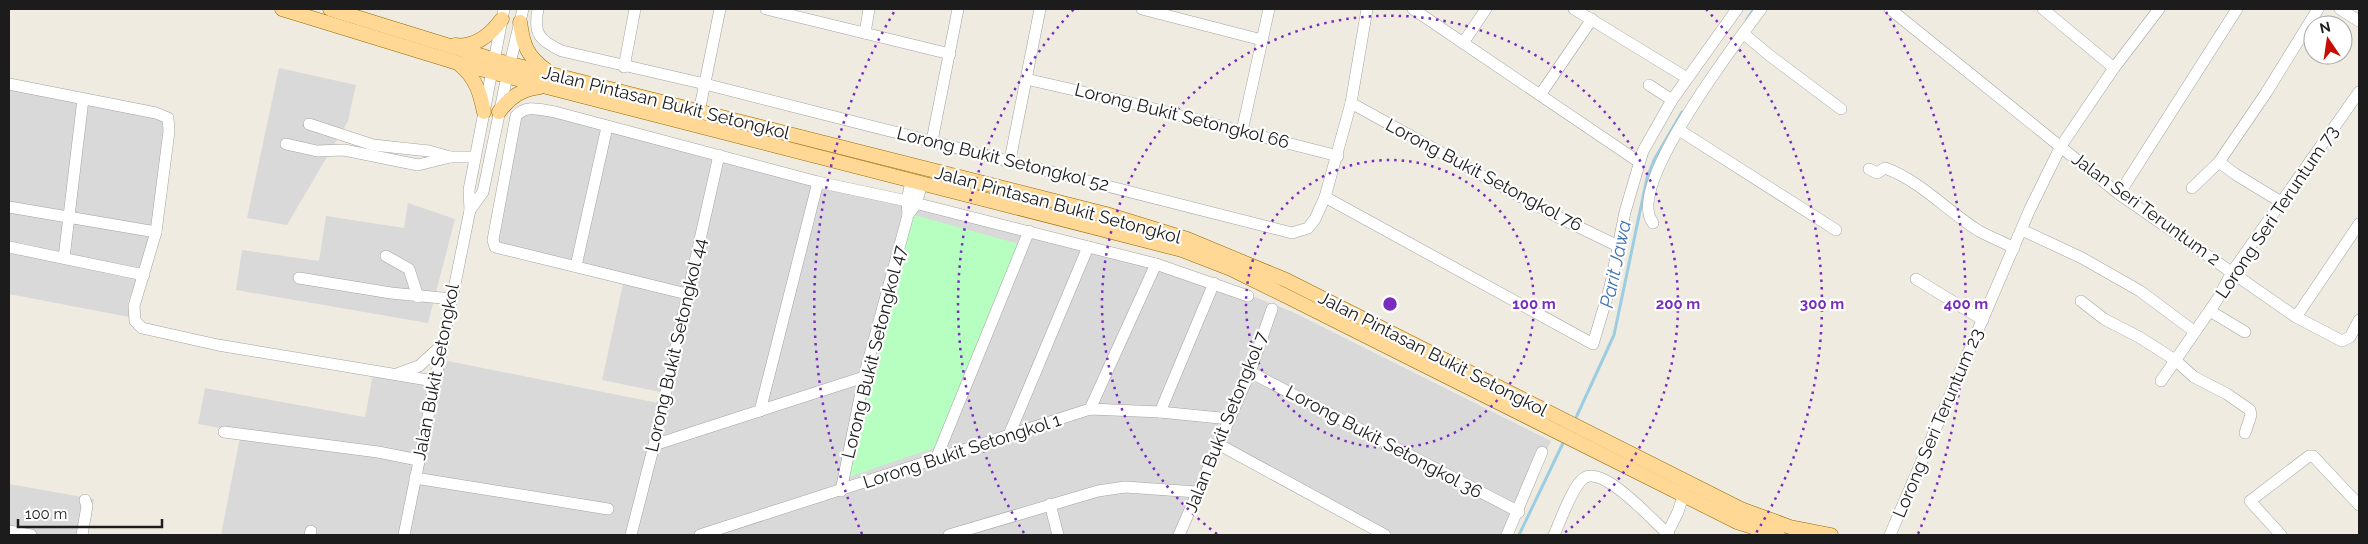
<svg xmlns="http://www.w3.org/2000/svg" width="2368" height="544" viewBox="0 0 2368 544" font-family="Raleway,sans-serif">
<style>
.residential{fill:#dad9d9}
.park{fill:#b7ffc1}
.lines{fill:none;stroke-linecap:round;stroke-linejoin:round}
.stream{stroke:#9ccde1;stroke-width:3}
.minor-casing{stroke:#a3a3a3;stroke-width:12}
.major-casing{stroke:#946c00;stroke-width:15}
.minor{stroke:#fff;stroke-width:11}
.major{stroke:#ffd895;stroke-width:14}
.ring{fill:none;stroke:#7b2cbf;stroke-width:2.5;stroke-dasharray:2.5 5}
.labels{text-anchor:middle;stroke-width:4.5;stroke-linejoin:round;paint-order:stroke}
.street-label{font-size:18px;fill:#1c1c1c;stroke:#fff}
.water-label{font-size:19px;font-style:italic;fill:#4073b4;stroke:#fff}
.centre{fill:#7b2cbf;stroke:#fff;stroke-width:2.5}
.ring-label{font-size:15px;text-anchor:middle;font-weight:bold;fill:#7b2cbf;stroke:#fff;stroke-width:4.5;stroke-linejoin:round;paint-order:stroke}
</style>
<rect width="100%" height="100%" fill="#efebe0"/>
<g class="residential">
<polygon points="279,68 356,85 348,121 287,225 247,218"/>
<polygon points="9,86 166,118 154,231 128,302 129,317 9,294"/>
<polygon points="521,108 1214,281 1293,312 1551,441 1505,535 1394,535 1224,444 1181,535 703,535 993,440 693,535 221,535 241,432 198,424 205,388 365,417 374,369 434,379 438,359 663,404 665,393 602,380 625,275 489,245"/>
<polygon points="408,203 455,219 428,323 236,290 242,250 319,261 326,216 404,228"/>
<polygon points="9,484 94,499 88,535 9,535"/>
</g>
<polygon class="park" points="911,214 1019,244 939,446 846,478"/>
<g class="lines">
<g class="stream">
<polyline points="1747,19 1754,9"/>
<polyline points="1574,422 1614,335 1647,178 1654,160 1682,112"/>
<polyline points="1519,535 1564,441"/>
</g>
<g class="minor-casing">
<g id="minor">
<path d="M 538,9 C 533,34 540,41 562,51 L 705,84 L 1292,233 L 1308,228 L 1315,219 L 1325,197 L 1351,103 L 1367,9"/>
<polyline points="766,9 950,54"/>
<polyline points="1142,9 1262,40"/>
<polyline points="1413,9 1639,162"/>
<polyline points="1574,9 1687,78"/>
<polyline points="1890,9 2119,194 2296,317 2342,341 2350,337 2359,320"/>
<polyline points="2043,9 2114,68"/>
<polyline points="2340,9 2359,21"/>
<polyline points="865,33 869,9"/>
<polyline points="1744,34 1769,55 1841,109"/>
<polyline points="1463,43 1486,9"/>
<polyline points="624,67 635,9"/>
<polyline points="1026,79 1131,103 1338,156"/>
<polyline points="9,84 156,113 168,118 169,131 156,232 134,306 135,321 142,328 218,345 434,381"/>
<polyline points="1649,85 1672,100"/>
<polyline points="1540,95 1592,19"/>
<polyline points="1351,103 1554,215 1618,246"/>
<polyline points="699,112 720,9"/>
<polyline points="309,124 373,145 429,151 450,157"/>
<polyline points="1679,130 1836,230"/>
<polyline points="1242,131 1269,9"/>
<polyline points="932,141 958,9"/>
<polyline points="286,144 317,151 344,150 418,165 450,157 475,157"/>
<polyline points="1010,160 1040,9"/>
<path d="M 1869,169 L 1877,173 L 1885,168 C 1921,181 1947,211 1979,231 C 1990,237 2003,242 2014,248"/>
<polyline points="911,181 907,201 908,215 916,204 922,184"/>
<polyline points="2192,188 2219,162"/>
<polyline points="2119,194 2237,9"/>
<polyline points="1325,197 1593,344 1610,287 1625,212 1643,151 1672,100 1737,9"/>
<polyline points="2281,202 2235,174 2219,162 2266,93 2318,9"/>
<polyline points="9,207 156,232"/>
<polyline points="470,210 483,192 507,76 523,9"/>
<path d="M 1653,223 C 1624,187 1737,42 1761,9"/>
<polyline points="2022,230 2082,258 2140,291 2195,332"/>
<polyline points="9,247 144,275"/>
<polyline points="386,256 409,269 418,297"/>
<polyline points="64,258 83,99"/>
<polyline points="576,266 607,127"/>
<polyline points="299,278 391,293 452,299"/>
<polyline points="1916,279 1983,320"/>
<path d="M 687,294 L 495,247 L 493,240 L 516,116 C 526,104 541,110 555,112 L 818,182 L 907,201 L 1156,264 L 1248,296"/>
<polyline points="2081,301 2104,319 2139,337 2175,360 2194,377 2227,394 2250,410 2251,415 2245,433"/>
<polyline points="2210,311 2245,332"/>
<polyline points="2296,317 2359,224"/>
<polyline points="1250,372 1519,512"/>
<polyline points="397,374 419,366 441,346"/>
<polyline points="2161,381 2217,300 2232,272 2359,92"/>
<polyline points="1090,409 1156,264"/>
<polyline points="760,411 818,182"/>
<polyline points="1160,412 1214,283"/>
<polyline points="224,432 378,452 418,460"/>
<polyline points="1009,435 1088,247"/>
<polyline points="1218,444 1385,535"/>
<polyline points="654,445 864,377"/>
<polyline points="936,459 1029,231"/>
<polyline points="415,478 608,509"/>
<polyline points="841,491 864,377 908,215"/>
<polyline points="1050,504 1058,535"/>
<polyline points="9,531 31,535"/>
<polyline points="1667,534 1678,512 1683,496"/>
<polyline points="82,535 87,506 85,500"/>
<polyline points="310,535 311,531"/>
<polyline points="404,535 470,210 469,190 504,9"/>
<polyline points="631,535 654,445 719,155"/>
<polyline points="700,535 1090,409 1160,412 1230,419"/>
<polyline points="949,535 1098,491 1125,487 1197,492"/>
<polyline points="1179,535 1250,372 1272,309"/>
<polyline points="1507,535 1542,452"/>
<path d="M 1554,535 C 1560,522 1573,485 1584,478 C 1604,465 1654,522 1669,535"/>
<polyline points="1890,535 2030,209 2061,146 2114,68 2159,9"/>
<polyline points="2281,535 2250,501 2309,456 2313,456 2359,505"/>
</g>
</g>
<g class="major-casing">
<g id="major">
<polyline points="282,9 458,63 543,86 1182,250 1231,269 1282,294 1737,522 1778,535"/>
<polyline points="330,9 495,60 1106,214 1187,239 1286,280 1741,509 1790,527 1831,535"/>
<path d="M 520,22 C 523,45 527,56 546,70"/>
<path d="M 455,45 C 476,48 491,34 502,19"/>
<path d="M 460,65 C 476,78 480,93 484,112"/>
<path d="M 499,112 C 510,97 522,89 540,87"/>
</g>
</g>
<use href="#minor" class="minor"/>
<use href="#major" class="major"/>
</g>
<g class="ring">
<circle cx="1390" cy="304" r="144"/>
<path d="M1217 534A288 288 0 1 1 1563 534"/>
<path d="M1024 533A432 432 0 0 1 1074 9M1706 9A432 432 0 0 1 1756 533"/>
<path d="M862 534A576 576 0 0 1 894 12M1886 12A576 576 0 0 1 1918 534"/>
</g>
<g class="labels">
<g class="street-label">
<text transform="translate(666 103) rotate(14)" y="6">Jalan Pintasan Bukit Setongkol</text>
<text transform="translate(1182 116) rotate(14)" y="6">Lorong Bukit Setongkol 66</text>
<text transform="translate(1003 159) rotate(14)" y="6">Lorong Bukit Setongkol 52</text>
<text transform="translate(1484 175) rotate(28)" y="6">Lorong Bukit Setongkol 76</text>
<text transform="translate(1058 205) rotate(15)" y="6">Jalan Pintasan Bukit Setongkol</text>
<text transform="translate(2146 209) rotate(36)" y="6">Jalan Seri Teruntum 2</text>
<text transform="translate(2277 212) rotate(-56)" y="6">Lorong Seri Teruntum 73</text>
<text transform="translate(676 345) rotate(-77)" y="6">Lorong Bukit Setongkol 44</text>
<text transform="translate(874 352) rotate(-76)" y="6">Lorong Bukit Setongkol 47</text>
<text transform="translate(1433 354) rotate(27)" y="6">Jalan Pintasan Bukit Setongkol</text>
<text transform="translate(436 372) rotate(-79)" y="6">Jalan Bukit Setongkol</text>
<text transform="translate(1226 422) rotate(-68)" y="6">Jalan Bukit Setongkol 7</text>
<text transform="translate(1938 423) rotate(-67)" y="6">Lorong Seri Teruntum 23</text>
<text transform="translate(1384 442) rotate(28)" y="6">Lorong Bukit Setongkol 36</text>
<text transform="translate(962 451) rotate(-18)" y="6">Lorong Bukit Setongkol 1</text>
</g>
<g class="water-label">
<text transform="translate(1615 264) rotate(-78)" y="7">Parit Jawa</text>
</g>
</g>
<circle cx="1390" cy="304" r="8" class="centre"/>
<g class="ring-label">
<text x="1534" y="309">100 m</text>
<text x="1678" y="309">200 m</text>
<text x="1822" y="309">300 m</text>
<text x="1966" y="309">400 m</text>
</g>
<rect width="2368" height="544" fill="none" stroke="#1c1c1c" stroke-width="20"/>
<g transform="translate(2328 40) rotate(347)"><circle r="24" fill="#ffffff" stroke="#a4a4a4"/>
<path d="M0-4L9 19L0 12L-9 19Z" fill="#c80c00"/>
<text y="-8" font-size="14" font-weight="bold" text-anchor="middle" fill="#1c1c1c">N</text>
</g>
<path d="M18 519v8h144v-8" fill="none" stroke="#1c1c1c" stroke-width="2.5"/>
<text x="25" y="519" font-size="15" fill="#1c1c1c" stroke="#ffffff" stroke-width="4" paint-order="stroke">100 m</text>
</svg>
